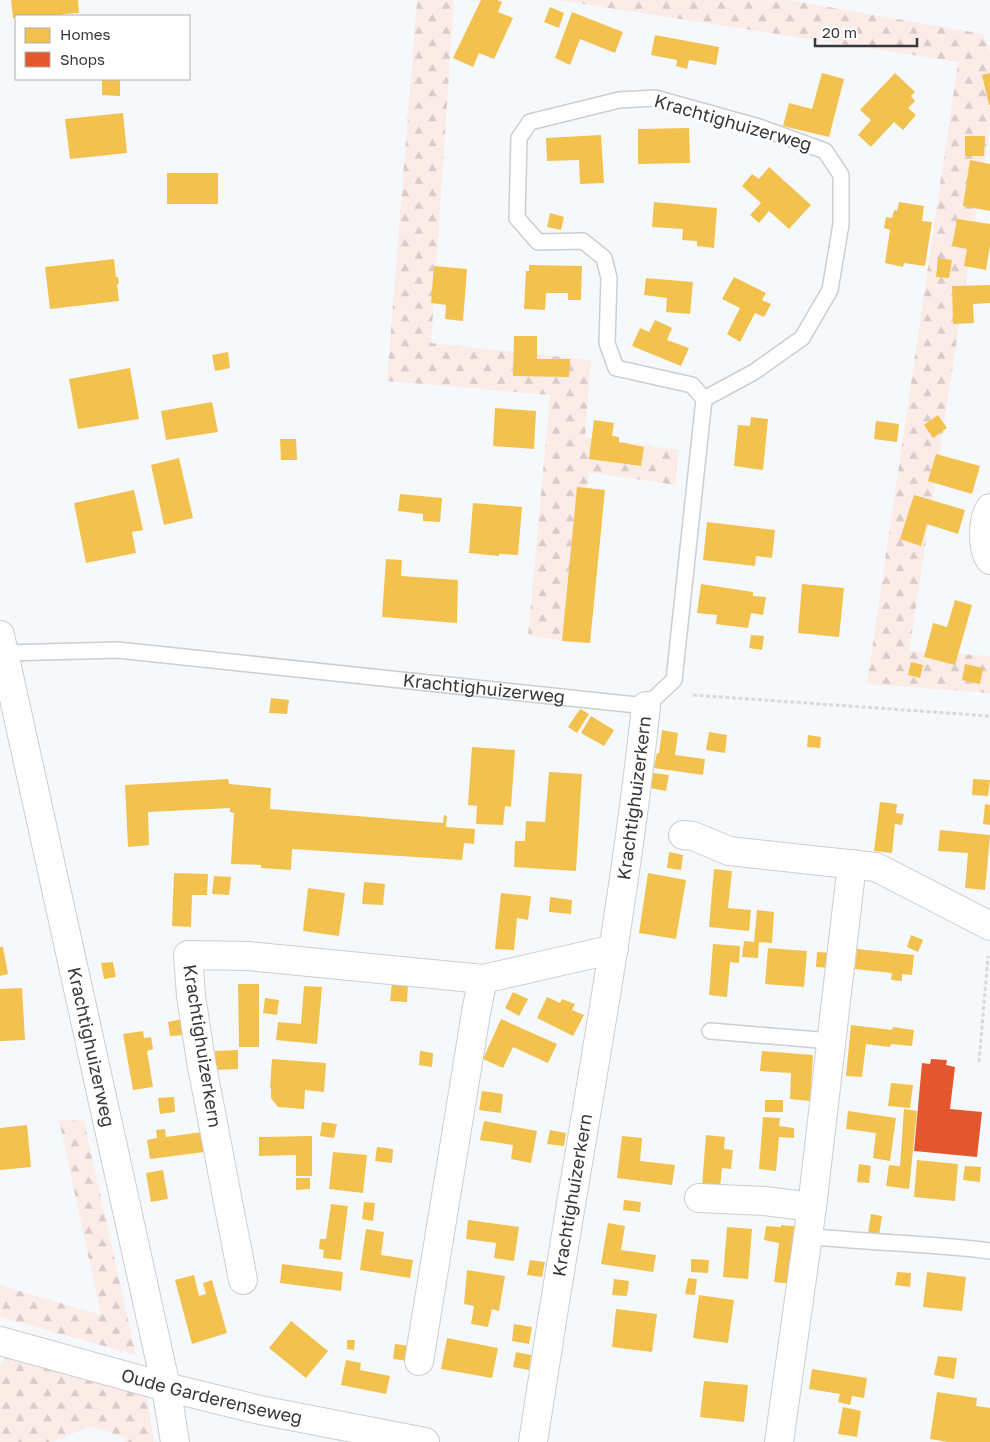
<svg xmlns="http://www.w3.org/2000/svg" width="990" height="1442" viewBox="0 0 990 1442" font-family="'Golos Text',sans-serif">
<style>
.forest{fill:url(#forest-firs)}
.homes{fill:#f2c14e}
.shops{fill:#e4572e}
.lines{fill:none;stroke-linecap:round;stroke-linejoin:round}
.service-casing{stroke:#ccced0;stroke-width:18}
.minor-casing{stroke:#ccced0;stroke-width:30}
.path{stroke:#d8d9db;stroke-width:3;stroke-dasharray:4 2.5;stroke-linecap:butt}
.service{stroke:#fefeff;stroke-width:15}
.minor{stroke:#fefeff;stroke-width:28}
.labels{text-anchor:middle;stroke-width:5;stroke-linejoin:round;paint-order:stroke}
.street-label{font-size:18px;fill:#36383a;stroke:#fff}
</style>
<defs>
<pattern id="forest-firs" width="22" height="20" patternUnits="userSpaceOnUse" patternTransform="scale(1.25)"><rect width="22" height="20" fill="#fbece8"/><path d="M5 1l3.5 6h-7zM16 11l3.5 6h-7z" fill="#d8cbc8"/></pattern>
</defs>
<rect width="100%" height="100%" fill="#f6f9fc"/>
<g class="forest">
<polygon points="417,0 454,0 431,343 591,360 585,437 679,450 675,485 589,472 569,641 528,636 550,395 387,381"/>
<polygon points="557,0 788,0 983,34 990,51 990,125 909,651 990,656 990,693 867,684 958,62"/>
<polygon points="59,1120 84,1121 136,1355 0,1317 0,1285 101,1315"/>
<polygon points="7,1355 147,1397 154,1442 125,1442 124,1437 91,1426 52,1442 0,1442 0,1365"/>
</g>
<g class="homes">
<polygon points="11,0 78,0 79,13 63,14 63,16 16,16 16,18 13,18"/>
<polygon points="481,0 497,0 502,2 498,12 513,18 494,59 479,53 473,67 453,58"/>
<polygon points="550,7 564,13 559,28 544,22"/>
<polygon points="572,12 623,32 615,53 580,39 570,65 555,58"/>
<polygon points="655,35 719,47 716,65 689,60 687,69 676,66 677,60 651,55"/>
<polygon points="822,73 844,79 829,137 783,126 789,103 812,109"/>
<polygon points="895,73 915,92 911,96 915,101 908,108 916,115 903,130 894,122 871,147 858,135 871,120 860,110"/>
<polygon points="990,73 990,105 989,105 982,75"/>
<polygon points="102,79 120,79 120,96 102,95"/>
<polygon points="123,113 127,153 70,159 65,119"/>
<polygon points="689,128 690,163 638,164 638,129"/>
<polygon points="601,135 604,183 580,184 579,160 547,161 546,138"/>
<polygon points="965,136 985,136 984,156 965,156"/>
<polygon points="970,160 990,164 990,211 963,206"/>
<polygon points="769,167 811,205 789,229 769,211 759,223 750,215 761,203 742,186 752,174 759,179"/>
<rect x="167" y="173" width="51" height="31"/>
<polygon points="654,202 717,208 714,248 697,246 697,241 682,240 683,229 652,227"/>
<polygon points="899,202 924,206 922,221 932,222 925,266 904,263 903,267 885,263 890,230 884,228 886,217 892,218 894,210 897,211"/>
<polygon points="550,213 564,217 561,230 547,227"/>
<polygon points="957,219 990,224 990,246 986,270 964,266 967,249 952,246"/>
<polygon points="938,258 952,260 949,278 936,277"/>
<polygon points="114,259 116,277 118,277 119,284 117,284 119,301 50,309 45,267"/>
<polygon points="529,265 582,266 581,300 568,300 568,293 546,293 545,310 524,309 526,271 529,271"/>
<polygon points="434,266 467,269 463,321 445,319 446,305 431,303"/>
<polygon points="734,277 766,293 762,300 771,304 764,317 755,313 740,342 727,334 740,308 722,299"/>
<polygon points="646,278 693,282 690,314 666,312 667,298 644,295"/>
<polygon points="990,285 990,303 973,304 974,323 953,324 952,286"/>
<polygon points="655,320 672,328 667,340 689,348 681,366 632,346 640,328 649,332"/>
<polygon points="514,336 537,336 537,359 570,359 569,377 513,376"/>
<polygon points="228,352 230,368 215,371 212,355"/>
<polygon points="130,368 139,419 78,429 69,379"/>
<polygon points="212,402 218,432 166,440 161,411"/>
<polygon points="495,408 536,411 534,449 493,446"/>
<polygon points="938,415 947,428 933,438 924,425"/>
<polygon points="751,417 768,419 763,470 734,466 738,425 750,426"/>
<polygon points="594,420 614,423 612,436 619,437 619,442 644,447 641,466 589,459"/>
<polygon points="876,421 899,424 897,442 874,439"/>
<polygon points="280,439 296,439 297,460 281,460"/>
<polygon points="936,454 980,466 972,494 928,481"/>
<polygon points="179,458 193,518 164,525 151,465"/>
<polygon points="577,487 605,490 590,643 562,641"/>
<polygon points="134,490 143,530 132,532 136,553 86,563 74,503"/>
<polygon points="400,494 442,498 440,522 423,521 423,514 398,511"/>
<polygon points="914,495 965,510 958,534 927,524 921,546 900,539"/>
<polygon points="473,503 522,507 518,555 499,554 499,556 469,553"/>
<polygon points="707,522 775,530 772,558 756,556 755,566 703,560"/>
<polygon points="386,559 402,560 401,576 458,580 457,623 382,617"/>
<polygon points="701,584 753,592 753,596 766,597 763,615 751,613 748,628 716,624 717,615 697,613"/>
<polygon points="802,584 844,588 839,637 798,633"/>
<polygon points="955,600 972,605 955,665 924,657 933,623 947,627"/>
<polygon points="751,635 764,636 762,650 749,648"/>
<polygon points="911,662 923,665 920,678 908,675"/>
<polygon points="965,664 983,668 980,684 962,680"/>
<polygon points="271,698 289,700 287,714 269,713"/>
<polygon points="580,709 589,714 577,733 568,727"/>
<polygon points="591,716 614,730 604,746 581,733"/>
<polygon points="662,730 678,733 675,755 705,759 703,775 654,768 657,753 659,753"/>
<polygon points="709,732 727,735 725,753 706,750"/>
<polygon points="808,735 821,737 820,748 807,747"/>
<polygon points="472,747 515,750 511,807 505,806 503,825 476,824 477,806 468,805"/>
<polygon points="549,772 582,774 576,871 514,867 515,841 525,841 526,821 545,822"/>
<polygon points="653,773 669,775 666,791 650,788"/>
<polygon points="228,779 229,784 271,788 270,809 443,823 444,815 447,816 446,827 475,829 474,844 464,843 462,860 292,849 291,870 261,868 261,865 231,864 234,813 230,812 230,808 148,812 149,845 128,847 125,785"/>
<polygon points="973,779 990,780 988,796 972,795"/>
<polygon points="880,802 897,804 896,813 904,814 902,825 895,824 892,853 874,851"/>
<polygon points="985,804 990,805 990,825 983,824"/>
<polygon points="940,830 990,835 985,890 965,888 968,853 938,851"/>
<polygon points="669,852 683,855 681,870 667,868"/>
<polygon points="714,869 732,871 728,908 751,910 749,931 709,927"/>
<polygon points="174,873 208,874 207,895 192,895 191,927 172,926"/>
<polygon points="648,873 686,880 676,939 639,933"/>
<polygon points="214,876 231,877 229,895 212,894"/>
<polygon points="364,882 385,884 383,905 362,904"/>
<polygon points="308,888 345,893 339,936 303,931"/>
<polygon points="501,893 531,896 528,920 517,918 514,950 495,949"/>
<polygon points="550,897 572,900 571,914 549,912"/>
<polygon points="757,910 774,912 772,943 759,942 758,958 742,957 744,941 754,942"/>
<polygon points="911,935 923,940 918,952 907,947"/>
<polygon points="713,944 740,946 739,963 730,962 727,997 709,995"/>
<polygon points="0,947 3,947 8,974 0,976"/>
<polygon points="768,948 807,951 804,987 765,984"/>
<polygon points="857,949 914,955 912,975 902,974 902,981 891,980 892,973 855,969"/>
<polygon points="817,952 832,953 831,968 816,967"/>
<polygon points="113,962 116,977 104,979 101,963"/>
<polygon points="392,983 408,984 407,1002 390,1001"/>
<polygon points="238,984 259,984 259,1047 239,1047"/>
<polygon points="304,986 322,987 317,1044 276,1040 278,1022 301,1024"/>
<polygon points="22,988 25,1040 0,1041 0,989"/>
<polygon points="513,992 528,999 519,1016 505,1008"/>
<polygon points="547,997 560,1003 562,999 575,1004 572,1010 584,1015 573,1036 537,1018"/>
<polygon points="265,998 279,1000 277,1015 263,1013"/>
<polygon points="183,1019 185,1035 170,1036 168,1022"/>
<polygon points="501,1019 557,1044 548,1063 513,1047 503,1068 483,1059"/>
<polygon points="851,1025 892,1030 893,1027 914,1030 912,1046 891,1044 890,1047 866,1044 862,1077 846,1076"/>
<polygon points="143,1031 144,1038 151,1037 153,1049 147,1051 153,1087 133,1090 123,1034"/>
<polygon points="238,1050 238,1069 216,1070 215,1051"/>
<polygon points="420,1051 433,1053 432,1067 419,1065"/>
<polygon points="762,1051 813,1055 810,1101 790,1099 791,1073 760,1071"/>
<polygon points="272,1059 326,1063 324,1092 305,1090 304,1109 278,1107 271,1098 271,1088 270,1088"/>
<polygon points="891,1083 913,1085 910,1108 888,1106"/>
<polygon points="482,1091 503,1094 501,1113 479,1110"/>
<polygon points="174,1097 175,1112 160,1114 158,1098"/>
<rect x="765" y="1100" width="18" height="12"/>
<polygon points="904,1109 917,1111 909,1189 886,1186 889,1165 900,1166"/>
<polygon points="848,1111 896,1118 890,1161 873,1158 876,1133 846,1129"/>
<polygon points="763,1117 780,1118 779,1126 794,1128 794,1138 779,1137 776,1171 759,1169"/>
<polygon points="484,1121 537,1131 531,1163 511,1159 513,1145 480,1140"/>
<polygon points="322,1122 337,1124 334,1138 320,1136"/>
<polygon points="27,1125 31,1167 0,1170 0,1128"/>
<polygon points="165,1129 166,1137 202,1132 204,1152 150,1159 147,1140 157,1138 156,1130"/>
<polygon points="550,1130 566,1133 564,1146 547,1144"/>
<polygon points="706,1135 725,1137 724,1149 733,1150 731,1169 722,1168 720,1187 702,1186"/>
<polygon points="312,1136 312,1176 296,1176 296,1155 259,1156 259,1137"/>
<polygon points="622,1136 642,1138 640,1161 675,1165 672,1185 617,1178"/>
<polygon points="377,1147 393,1149 392,1163 375,1161"/>
<polygon points="333,1152 367,1155 363,1193 329,1189"/>
<polygon points="917,1160 958,1164 955,1201 914,1197"/>
<polygon points="859,1164 871,1166 869,1183 857,1182"/>
<polygon points="965,1166 981,1167 980,1182 963,1180"/>
<polygon points="163,1170 168,1199 151,1202 146,1173"/>
<polygon points="296,1178 310,1178 310,1189 296,1190"/>
<polygon points="624,1200 641,1202 640,1212 623,1210"/>
<polygon points="364,1202 375,1203 373,1221 362,1219"/>
<polygon points="331,1204 348,1206 341,1260 323,1258 324,1250 319,1249 320,1239 326,1239"/>
<polygon points="871,1214 882,1216 879,1235 868,1233"/>
<polygon points="468,1220 519,1227 514,1261 494,1258 496,1243 466,1239"/>
<polygon points="608,1223 625,1226 621,1250 656,1255 653,1272 601,1264"/>
<polygon points="781,1225 801,1227 794,1284 774,1282 779,1243 764,1240 766,1226 781,1227"/>
<polygon points="727,1227 752,1229 748,1279 723,1277"/>
<polygon points="366,1229 384,1232 381,1255 413,1260 410,1278 360,1270"/>
<polygon points="691,1259 709,1260 708,1273 691,1272"/>
<polygon points="530,1260 545,1262 542,1277 527,1275"/>
<polygon points="282,1264 343,1272 341,1291 280,1283"/>
<polygon points="467,1270 505,1276 499,1311 492,1309 488,1327 471,1324 474,1306 464,1304"/>
<polygon points="897,1272 911,1273 910,1287 895,1285"/>
<polygon points="927,1272 966,1277 962,1311 923,1307"/>
<polygon points="194,1275 199,1296 206,1294 203,1283 212,1280 227,1333 192,1344 175,1280"/>
<polygon points="688,1278 697,1279 695,1295 685,1294"/>
<polygon points="614,1279 629,1281 627,1296 612,1295"/>
<polygon points="699,1295 734,1300 728,1343 693,1338"/>
<polygon points="616,1309 657,1314 652,1352 612,1347"/>
<polygon points="291,1321 328,1351 306,1378 269,1348"/>
<polygon points="514,1324 532,1327 529,1344 512,1341"/>
<polygon points="447,1338 498,1348 492,1378 441,1369"/>
<polygon points="347,1340 355,1340 354,1350 347,1349"/>
<polygon points="395,1344 410,1346 408,1361 393,1359"/>
<polygon points="516,1352 531,1355 529,1370 513,1367"/>
<polygon points="938,1356 957,1358 954,1379 934,1375"/>
<polygon points="346,1360 361,1363 360,1370 390,1376 386,1394 341,1385"/>
<polygon points="812,1369 867,1378 864,1398 852,1396 850,1405 838,1402 840,1394 809,1389"/>
<polygon points="704,1381 748,1385 744,1422 700,1417"/>
<polygon points="937,1392 977,1398 976,1406 990,1408 990,1442 948,1442 930,1439"/>
<polygon points="843,1407 861,1411 857,1437 838,1434"/>
</g>
<polygon class="shops" points="931,1059 947,1060 946,1065 955,1067 950,1109 982,1112 977,1157 914,1151 922,1063 930,1064"/>
<g class="lines">
<g class="service-casing">
<g id="service">
<path id="s1" d="M 4,653 L 118,650 L 646,706 L 674,680 L 704,399 L 754,372 L 802,338 L 830,290 L 841,224 L 841,175 L 825,151 L 759,127 L 655,98 L 619,100 L 530,122 L 519,138 L 517,218 L 538,242 L 583,241 L 604,258 L 609,278 L 607,343 L 616,368 L 692,385 L 704,399"/>
<polyline points="710,1031 831,1041"/>
<path d="M 808,1236 C 868,1243 929,1243 990,1251"/>
</g>
</g>
<g class="minor-casing">
<g id="minor">
<path d="M 990,508 C 982,521 982,548 990,560"/>
<path id="s2" d="M 0,635 L 166,1387 L 175,1442"/>
<polyline points="683,835 693,836 729,851 876,867 990,926"/>
<polyline points="699,1198 765,1201 812,1207 779,1442"/>
<polyline points="812,1207 852,864"/>
<polyline points="243,1280 201,1061 191,996 188,955 248,956 483,979"/>
<path id="s3" d="M 0,1341 L 166,1387 L 260,1410 L 425,1442"/>
<polyline points="419,1361 477,1007 483,979 614,949"/>
<path id="s4" d="M 533,1442 C 545,1365 557,1287 570,1210 C 598,1043 628,875 646,706"/>
</g>
</g>
<g class="path">
<polyline points="693,695 990,716"/>
<polyline points="979,1062 988,956"/>
</g>
<use href="#service" class="service"/>
<use href="#minor" class="minor"/>
</g>
<g class="labels">
<g class="street-label">
<text transform="translate(733 123) rotate(16)" y="6">Krachtighuizerweg</text>
<text dy="6" stroke="none"><textPath href="#s1" startOffset="482">Krachtighuizerweg</textPath></text>
<text dy="6" stroke="none"><textPath href="#s4" startOffset="652">Krachtighuizerkern</textPath></text>
<text transform="translate(202 1046) rotate(81)" y="6">Krachtighuizerkern</text>
<text dy="6" stroke="none"><textPath href="#s2" startOffset="422">Krachtighuizerweg</textPath></text>
<text dy="6" stroke="none"><textPath href="#s4" startOffset="250">Krachtighuizerkern</textPath></text>
<text dy="6" stroke="none"><textPath href="#s3" startOffset="219">Oude Garderenseweg</textPath></text>
</g>
</g>
<rect x="15" y="15" width="175" height="65" fill="#ffffff" stroke="#afafb0"/>
<rect x="25" y="28" width="25" height="15" fill="#f2c14e" stroke="#afafb0"/>
<text x="60" y="40" font-size="15" fill="#36383a">Homes</text>
<rect x="25" y="52" width="25" height="15" fill="#e4572e" stroke="#afafb0"/>
<text x="60" y="65" font-size="15" fill="#36383a">Shops</text>
<path d="M815 38v8h102v-8" fill="none" stroke="#36383a" stroke-width="2.5"/>
<text x="822" y="38" font-size="15" fill="#36383a" stroke="#ffffff" stroke-width="4" paint-order="stroke">20 m</text>
</svg>
